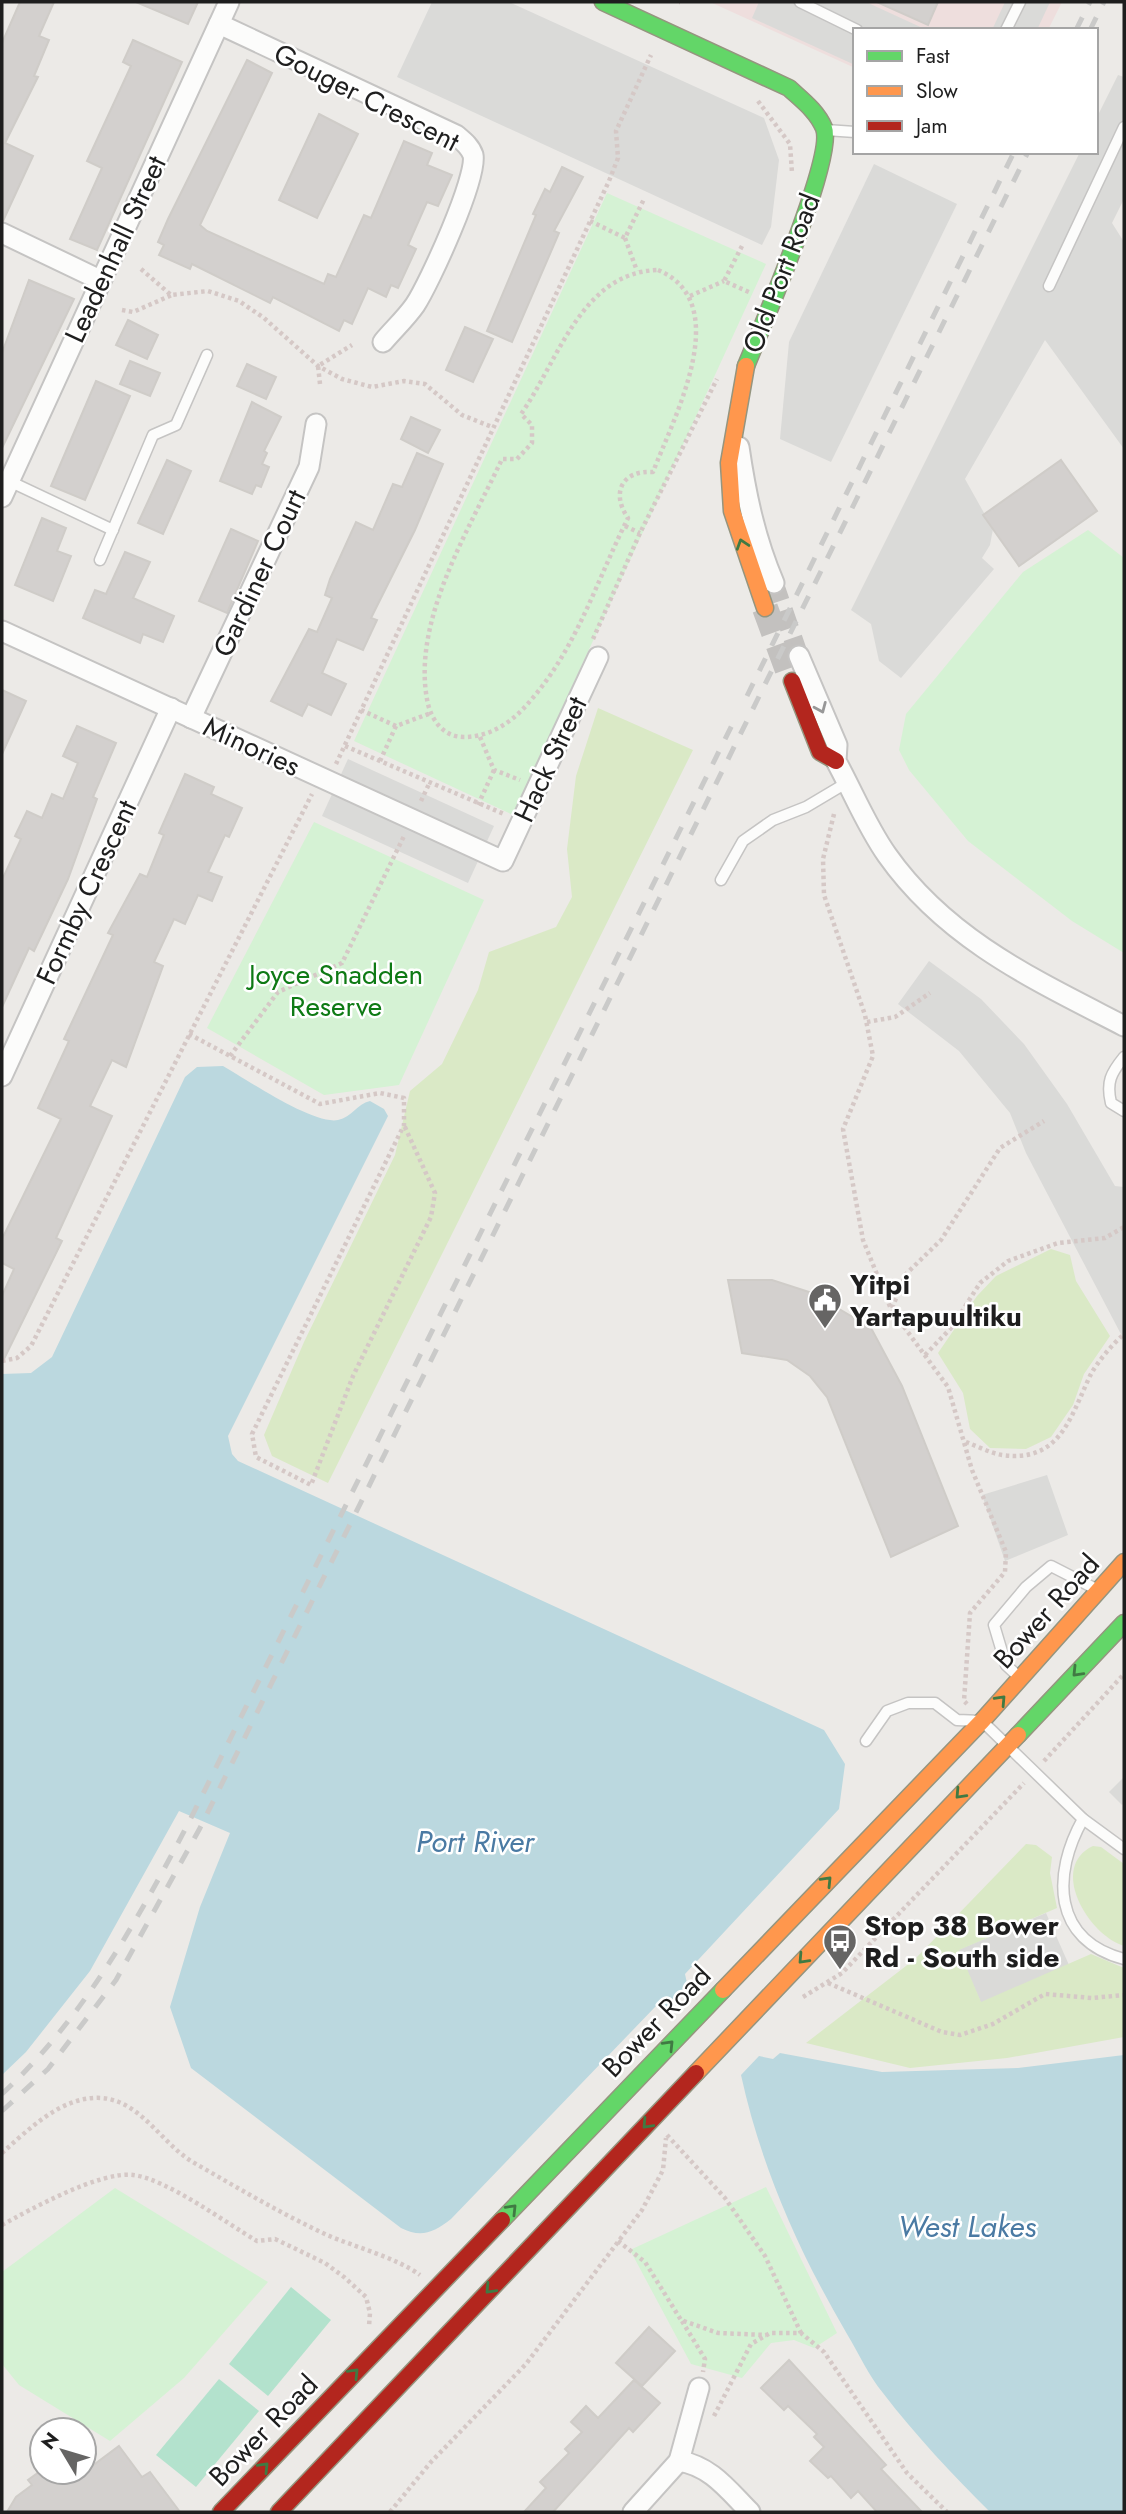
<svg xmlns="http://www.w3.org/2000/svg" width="1126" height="2514" viewBox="0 0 1126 2514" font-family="Jost,sans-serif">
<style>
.commercial{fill:#eededd}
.religious{fill:#dadad8}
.grass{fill:#dae9c6}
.park{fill:#d5f2d4}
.pitch{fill:#b3e2cd}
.water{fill:#bbd8df}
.building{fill:#d3d0ce;stroke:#cfccc8;stroke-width:2}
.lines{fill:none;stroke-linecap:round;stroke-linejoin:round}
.street-tunnel{stroke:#c3c1bf;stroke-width:19;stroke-dasharray:19 10;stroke-linecap:butt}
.secondary-tunnel{stroke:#c3c1bf;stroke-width:26;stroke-dasharray:26 13;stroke-linecap:butt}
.lane-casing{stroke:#c5c4c3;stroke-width:13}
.street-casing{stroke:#c5c4c3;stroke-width:23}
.fast-casing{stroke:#95957f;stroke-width:19}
.slow-casing{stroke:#95957f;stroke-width:19}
.jam-casing{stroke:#95957f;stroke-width:19}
.path{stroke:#d5c8c6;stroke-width:4.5;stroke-dasharray:3.5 3.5;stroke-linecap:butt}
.lane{stroke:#fcfcfb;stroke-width:10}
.street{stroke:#fcfcfb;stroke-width:19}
.fast{stroke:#63d668;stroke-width:16}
.slow{stroke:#ff974d;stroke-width:16}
.jam{stroke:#b3261e;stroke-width:16}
.rail{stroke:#cacac9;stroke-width:5;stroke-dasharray:14 14;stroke-linecap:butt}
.oneway{stroke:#407a43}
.oneway2{stroke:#989898}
.labels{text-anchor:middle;stroke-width:5;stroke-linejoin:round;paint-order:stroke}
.street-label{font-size:28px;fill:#1e1e1e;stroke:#fff}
.park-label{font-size:28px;fill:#0e7a14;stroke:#fff}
.poi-label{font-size:28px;font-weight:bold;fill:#1e1e1e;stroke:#fff;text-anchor:start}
.water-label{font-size:30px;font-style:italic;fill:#4a7aa3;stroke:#fff}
</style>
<rect width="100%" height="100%" fill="#eceae7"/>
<polygon class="commercial" points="710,2 1062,2 1048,30 855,30 855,68"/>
<g class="religious">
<polygon points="432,2 509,2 764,118 779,160 771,227 762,245 397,77"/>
<polygon points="759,2 866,2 927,30 855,30 855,65 752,18"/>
<polygon points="1005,2 1050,2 1037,30 992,30"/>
<polygon points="1118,75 1124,77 1124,199 1112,223 1124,242 1124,449 1045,340 965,479 993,529 990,545 982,558 994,569 901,678 879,661 871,624 851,610 1080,152 1096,152 1096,119"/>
<polygon points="874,164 957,204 831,462 780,439 789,342"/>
<polygon points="348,759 494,826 468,883 322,816"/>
<polygon points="929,961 981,999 1024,1044 1067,1104 1115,1186 1124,1187 1124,1340 1026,1153 1010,1113 959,1051 898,1004"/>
<polygon points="1047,1475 1068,1535 1005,1561 982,1495"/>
<polygon points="1124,1777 1124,1803 1122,1805 1109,1792"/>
<polygon points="1046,1913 1069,1965 981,2003 958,1950"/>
</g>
<g class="grass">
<polygon points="598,708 693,750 328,1483 272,1456 264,1435 304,1342 395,1155 410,1091 442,1064 478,990 489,952 556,927 572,897 567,849 576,776"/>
<polygon points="1051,1249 1070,1255 1076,1281 1110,1336 1084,1374 1073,1405 1051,1437 1026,1449 990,1448 970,1429 963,1393 938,1353 977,1296 996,1276"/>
<polygon points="1026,1844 1036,1845 1052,1857 1050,1873 1057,1908 959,1950 981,2002 1091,1954 1124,1968 1124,2037 1007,2058 910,2068 806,2043 915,1959"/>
<path d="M 1093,1846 L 1101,1847 L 1124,1864 L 1124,1946 C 1088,1935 1048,1867 1093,1846 Z"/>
</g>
<g class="park">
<polygon points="607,193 766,264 513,815 354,741"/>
<polygon points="1088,530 1124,558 1124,953 1072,921 968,841 909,770 899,750 906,714 1023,572"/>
<polygon points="314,822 484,900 399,1085 324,1095 207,1028"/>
<polygon points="766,2187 837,2333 814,2348 794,2340 771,2343 742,2378 691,2364 630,2250"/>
<polygon points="115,2188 268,2282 184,2378 110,2441 19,2385 2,2364 2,2272"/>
</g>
<g class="pitch">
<polygon points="291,2287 331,2320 268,2396 229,2364"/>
<polygon points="219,2379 259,2411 196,2487 156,2455"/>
</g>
<g class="water">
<path d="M 223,1066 C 246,1079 313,1125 338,1120 C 352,1117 357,1104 370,1101 L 384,1109 L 388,1116 L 228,1436 L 232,1454 L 238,1461 L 824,1730 L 845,1764 L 839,1809 L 685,1974 L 688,1988 L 668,2008 L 656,2006 L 451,2219 C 433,2233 421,2238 401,2228 L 191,2068 L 170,2007 L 200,1907 L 230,1833 L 179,1811 L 90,1971 L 26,2052 L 2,2075 L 2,1374 L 31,1373 L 52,1357 L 185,1077 L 197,1067 Z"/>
<path d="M 780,2053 L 882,2072 L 1018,2068 L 1124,2055 L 1124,2512 L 990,2512 C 953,2475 915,2435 883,2393 C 869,2376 859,2354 847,2334 C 799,2252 761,2167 741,2075 L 759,2056 L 773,2059 Z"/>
</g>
<g class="building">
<polygon points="20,2 54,2 39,36 49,40 34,76 38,77 5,143 33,156 3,221 2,43"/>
<polygon points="136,2 198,2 188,24"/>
<polygon points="877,2 938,2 928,25"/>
<polygon points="133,40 182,62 97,250 70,239 102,168 87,161 131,66 123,62"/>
<polygon points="247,60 272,73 200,225 207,231 324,284 328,274 336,277 364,215 371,218 404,141 432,153 427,165 452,175 438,206 427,202 408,245 416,249 398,288 391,285 386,297 368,288 352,324 344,320 339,331 273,297 270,303 192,264 190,269 159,255 164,245 158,242 168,219"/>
<polygon points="319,114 358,134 317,218 279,200"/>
<polygon points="562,167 583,177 554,231 559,233 512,342 487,331 536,215 533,214 545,189 550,192"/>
<polygon points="29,280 74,299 2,448 2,353"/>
<polygon points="128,320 158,335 147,359 116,345"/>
<polygon points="465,327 493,339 473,382 446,370"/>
<polygon points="130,361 160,373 150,396 120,384"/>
<polygon points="247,364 276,377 266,399 237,386"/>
<polygon points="96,381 130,396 85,500 51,486"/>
<polygon points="252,402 281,417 264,451 267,453 262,464 269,467 261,487 256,485 252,494 220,481"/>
<polygon points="411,417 440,430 428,453 401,439"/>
<polygon points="417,453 443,464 415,530 371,618 377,620 363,650 337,639 322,673 346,684 331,715 308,704 302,716 271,701 309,629 317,632 332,598 325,595 330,579 356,522 373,530 393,484 402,487"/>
<polygon points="167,460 191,471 163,534 138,523"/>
<polygon points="1061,460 1097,511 1019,566 983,515"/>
<polygon points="42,518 66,528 57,551 71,556 53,601 15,585"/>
<polygon points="231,529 258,541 227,613 199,601"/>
<polygon points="125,552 150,562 133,598 174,616 163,642 143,634 140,643 83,618 95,590 106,594"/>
<polygon points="2,690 26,701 2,754"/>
<polygon points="77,726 116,743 93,797 97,799 68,879 34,951 29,948 2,1007 2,880 21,839 15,836 27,811 42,818 52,794 63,799 78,763 63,756"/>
<polygon points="185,774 214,787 211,794 242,808 229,837 225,835 208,872 222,877 212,901 198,895 185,924 174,919 154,962 163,966 126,1067 112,1060 90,1106 112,1116 56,1238 62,1241 2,1363 2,1296 14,1269 2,1263 2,1239 61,1119 38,1108 69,1041 64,1039 113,935 108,933 140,874 147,877 164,835 159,833"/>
<polygon points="728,1280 772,1280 812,1293 871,1328 902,1386 958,1526 891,1557 827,1397 810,1376 787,1360 742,1353"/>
<polygon points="649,2327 675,2351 642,2386 616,2363"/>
<polygon points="789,2360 886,2465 881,2469 922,2512 877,2512 858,2491 851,2498 831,2476 828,2478 810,2461 824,2447 814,2437 817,2434 788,2406 784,2410 761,2388"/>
<polygon points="634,2380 660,2403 633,2432 629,2428 553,2512 524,2512 546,2488 540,2482 569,2453 565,2449 582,2432 571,2422 586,2406 598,2418"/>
<polygon points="119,2446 142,2477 150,2472 180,2512 7,2512 16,2497 32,2485 28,2480 39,2472 84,2472"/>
</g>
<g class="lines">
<polyline class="street-tunnel" points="774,583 799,656"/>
<polyline class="secondary-tunnel" points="765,608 792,681"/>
<g class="lane-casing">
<g id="lane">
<polyline points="800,2 857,30"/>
<polyline points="1006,30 1020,2"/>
<polyline points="826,130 855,132"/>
<polyline points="1049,286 1124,127"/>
<polyline points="9,481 113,530"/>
<polyline points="100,560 153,435 176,425 207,355"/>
<polyline points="721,880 743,841 773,820 806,807 848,782"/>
<path d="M 1124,1057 C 1111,1073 1106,1082 1111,1103 L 1124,1111"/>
<polyline points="1019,1677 1006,1665 994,1625 1026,1587 1051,1566 1096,1589"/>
<polyline points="866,1741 887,1711 908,1703 935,1703 957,1720 982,1721 1083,1819 1124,1849"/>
<path d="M 1083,1819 C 1052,1874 1052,1940 1124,1959"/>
</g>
</g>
<g class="street-casing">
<g id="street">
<path d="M 219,24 L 456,135 C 463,141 470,146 473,155 C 478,177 429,284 415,305 C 406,318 393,330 383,342"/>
<polyline points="2,233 100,280"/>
<path d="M 739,447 C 746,495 755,538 774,583"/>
<polyline points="2,497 229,2"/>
<polyline points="2,631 503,861 598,657"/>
<path d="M 799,656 L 837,745 L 836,761 C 853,792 867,827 887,855 C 947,940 1035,980 1124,1026"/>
<polyline points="191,718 309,467 316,424"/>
<polyline points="2,1076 171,708"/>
<path d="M 679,2461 C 711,2466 728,2490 750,2512"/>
<polyline points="633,2512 679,2461 699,2388"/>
</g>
</g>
<g class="fast-casing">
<g id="fast">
<path d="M 603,2 L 789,88 C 802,100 817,111 824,128 C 835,157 761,329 746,366"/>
<polyline points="1018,1735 1124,1623"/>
<polyline points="502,2220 723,1990"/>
</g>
</g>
<g class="slow-casing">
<g id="slow">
<polyline points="746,366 729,463 732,511 765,608"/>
<polyline points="723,1990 982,1721 1124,1562"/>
<polyline points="696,2073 1018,1735"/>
</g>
</g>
<g class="jam-casing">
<g id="jam">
<polyline points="792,681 820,752 836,761"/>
<polyline points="221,2512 502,2220"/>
<polyline points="279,2512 696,2073"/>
</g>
</g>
<g class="path">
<polyline points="679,2 680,2"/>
<polyline points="758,101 790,144 792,173"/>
<polyline points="590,221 625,238 644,199"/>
<polyline points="625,238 637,271"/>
<polyline points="742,246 724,281 751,293"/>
<polyline points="141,269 171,295 208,291 239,301 264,318 318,366 342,379 372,387 404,381 425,384 462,415 492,427"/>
<path d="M 658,270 C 736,303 673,419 653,472 C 621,470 611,494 628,518 C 597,580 577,647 531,700 C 514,721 491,737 464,737 C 444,737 432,721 428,704 C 410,623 469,530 502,459 L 517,459 L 532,443 L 532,425 L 521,414 C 558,362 581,272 658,270 Z"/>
<polyline points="690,296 724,281"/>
<polyline points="122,310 133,312 172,295"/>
<polyline points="320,384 318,366 352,345"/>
<polyline points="625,526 640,533"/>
<polyline points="593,639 640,533 717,379"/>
<polyline points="361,710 396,726"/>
<polyline points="480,737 494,770 520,780"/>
<polyline points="345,746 504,814"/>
<polyline points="380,761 396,726 431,713"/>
<polyline points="336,764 609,181 618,158 616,131 651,55"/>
<polyline points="421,801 429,784"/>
<polyline points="478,805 494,770"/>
<polyline points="834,814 823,859 824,895 865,1015 873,1056 843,1129 863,1240 891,1309 948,1387 972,1470 1006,1552 1005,1572 970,1613 964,1701 967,1704"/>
<polyline points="867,1022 895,1017 930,993"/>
<polyline points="189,1034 320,1104 380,1093 404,1098 404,1125 252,1434 256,1457 311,1485 353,1376 431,1217 435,1193 404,1125"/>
<polyline points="230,1056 278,992 342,963 405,834"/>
<polyline points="892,1308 906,1274 941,1240 1000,1148 1044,1121"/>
<polyline points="925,1355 952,1327 980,1283 1008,1261 1058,1243 1105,1238 1124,1227"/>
<polyline points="2,1361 17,1358 31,1346 312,794"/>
<path d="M 966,1442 C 977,1446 990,1453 1002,1455 C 1060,1463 1070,1418 1090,1376 C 1097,1362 1112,1345 1124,1334"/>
<polyline points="1044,1761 1124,1674"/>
<polyline points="828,1983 942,2032 960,2035 993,2024 1045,1994 1092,1998 1124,1995"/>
<polyline points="803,1997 842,1973 1024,1783"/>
<polyline points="667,2135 725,2198 765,2256 801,2333"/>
<path d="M 2,2153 C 29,2129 63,2095 102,2098 C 140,2101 161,2142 191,2161 C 236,2187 280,2213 327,2235 C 355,2247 397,2258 420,2275"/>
<path d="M 2,2225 C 31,2209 100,2171 133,2175 C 167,2179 226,2223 257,2241 L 275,2239 L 325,2263 L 344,2277 L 366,2297 L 370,2313 L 369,2326"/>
<polyline points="618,2241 645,2262 681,2320 718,2333 766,2335"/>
<polyline points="682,2321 705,2359 703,2372"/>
<polyline points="714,2416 751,2344 770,2333 801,2333 824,2352 907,2473 947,2512"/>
<polyline points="390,2512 431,2462 526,2364 642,2210 663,2170 666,2138"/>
</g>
<use href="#lane" class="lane"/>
<use href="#street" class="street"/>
<use href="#fast" class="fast"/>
<use href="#slow" class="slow"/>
<use href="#jam" class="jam"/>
<g class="rail">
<polyline points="1076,30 1090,2"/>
<polyline points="1090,30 1104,2"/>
<polyline points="747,696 1014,152"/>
<path d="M 2,2094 C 84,2018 137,1921 189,1822 L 736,717"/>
<polyline points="2,2111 48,2069 116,1980 200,1828 1028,152"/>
</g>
</g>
<defs><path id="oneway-chevron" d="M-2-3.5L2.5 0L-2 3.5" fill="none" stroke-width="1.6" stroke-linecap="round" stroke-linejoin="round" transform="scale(1.75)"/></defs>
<g class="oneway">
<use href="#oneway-chevron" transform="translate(742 544) rotate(-108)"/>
<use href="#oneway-chevron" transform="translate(1077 1672) rotate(134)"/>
<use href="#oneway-chevron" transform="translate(1001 1700) rotate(-47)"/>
<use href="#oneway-chevron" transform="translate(960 1794) rotate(133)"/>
<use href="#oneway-chevron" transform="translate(827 1881) rotate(-46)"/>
<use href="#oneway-chevron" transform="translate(803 1959) rotate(133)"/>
<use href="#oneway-chevron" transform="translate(669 2045) rotate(-46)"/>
<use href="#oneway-chevron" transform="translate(647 2124) rotate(133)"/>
<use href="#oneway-chevron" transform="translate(512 2209) rotate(-46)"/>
<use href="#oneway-chevron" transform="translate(490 2289) rotate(133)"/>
<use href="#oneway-chevron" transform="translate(354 2373) rotate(-46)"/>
<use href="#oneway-chevron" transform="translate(264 2467) rotate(-46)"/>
</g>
<use class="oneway2" href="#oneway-chevron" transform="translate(821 708) rotate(67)"/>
<defs>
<g id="civic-pin" transform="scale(1.75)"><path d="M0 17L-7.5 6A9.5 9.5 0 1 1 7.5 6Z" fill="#666564" stroke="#fff"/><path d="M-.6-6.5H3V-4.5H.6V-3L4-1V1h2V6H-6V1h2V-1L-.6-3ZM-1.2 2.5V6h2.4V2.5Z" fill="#fff"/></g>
<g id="bus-pin" transform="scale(1.75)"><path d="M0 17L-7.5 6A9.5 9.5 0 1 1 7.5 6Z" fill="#666564" stroke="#fff"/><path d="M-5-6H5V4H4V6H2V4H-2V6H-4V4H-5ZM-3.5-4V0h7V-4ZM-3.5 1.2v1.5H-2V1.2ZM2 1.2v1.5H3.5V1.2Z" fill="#fff"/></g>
</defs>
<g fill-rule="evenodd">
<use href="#civic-pin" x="825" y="1300"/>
<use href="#bus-pin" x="840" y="1941"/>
</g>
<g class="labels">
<g class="street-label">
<text transform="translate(367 97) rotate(27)" y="10">Gouger Crescent</text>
<text transform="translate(115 249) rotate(-65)" y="10">Leadenhall Street</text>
<text transform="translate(781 273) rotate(-69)" y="10">Old Port Road</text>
<text transform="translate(259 573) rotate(-65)" y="10">Gardiner Court</text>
<text transform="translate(252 746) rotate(25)" y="10">Minories</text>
<text transform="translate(550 759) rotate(-65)" y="10">Hack Street</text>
<text transform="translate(86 892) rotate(-65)" y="10">Formby Crescent</text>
<text transform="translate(1046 1611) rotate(-48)" y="10">Bower Road</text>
<text transform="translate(656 2021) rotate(-46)" y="10">Bower Road</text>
<text transform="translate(263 2430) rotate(-46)" y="10">Bower Road</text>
</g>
<g class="park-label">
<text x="336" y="984">Joyce Snadden<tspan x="336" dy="32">Reserve</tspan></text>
</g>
<g class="poi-label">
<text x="850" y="1294">Yitpi<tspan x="850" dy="32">Yartapuultiku</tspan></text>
<text x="864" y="1935">Stop 38 Bower<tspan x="864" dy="32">Rd - South side</tspan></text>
</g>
<g class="water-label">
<text x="475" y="1852">Port River</text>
<text x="967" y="2237">West Lakes</text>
</g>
</g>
<rect width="1126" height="2514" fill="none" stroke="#1e1e1e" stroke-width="7"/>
<rect x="853" y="28" width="245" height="126" fill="#ffffff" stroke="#a5a5a5" stroke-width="2"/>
<rect x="867" y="51" width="35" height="10" fill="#63d668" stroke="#a5a5a5" stroke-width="2"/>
<text x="916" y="63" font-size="21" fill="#1e1e1e">Fast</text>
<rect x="867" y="86" width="35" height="10" fill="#ff974d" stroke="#a5a5a5" stroke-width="2"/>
<text x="916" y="98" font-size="21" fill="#1e1e1e">Slow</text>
<rect x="867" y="121" width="35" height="10" fill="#b3261e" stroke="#a5a5a5" stroke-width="2"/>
<text x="916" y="133" font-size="21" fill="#1e1e1e">Jam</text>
<g transform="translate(63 2451) rotate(308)"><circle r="33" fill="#ffffff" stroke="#a5a5a5" stroke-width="2"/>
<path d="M0-5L12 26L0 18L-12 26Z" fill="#666564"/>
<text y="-10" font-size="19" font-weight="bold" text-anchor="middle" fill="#1e1e1e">N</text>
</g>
</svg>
